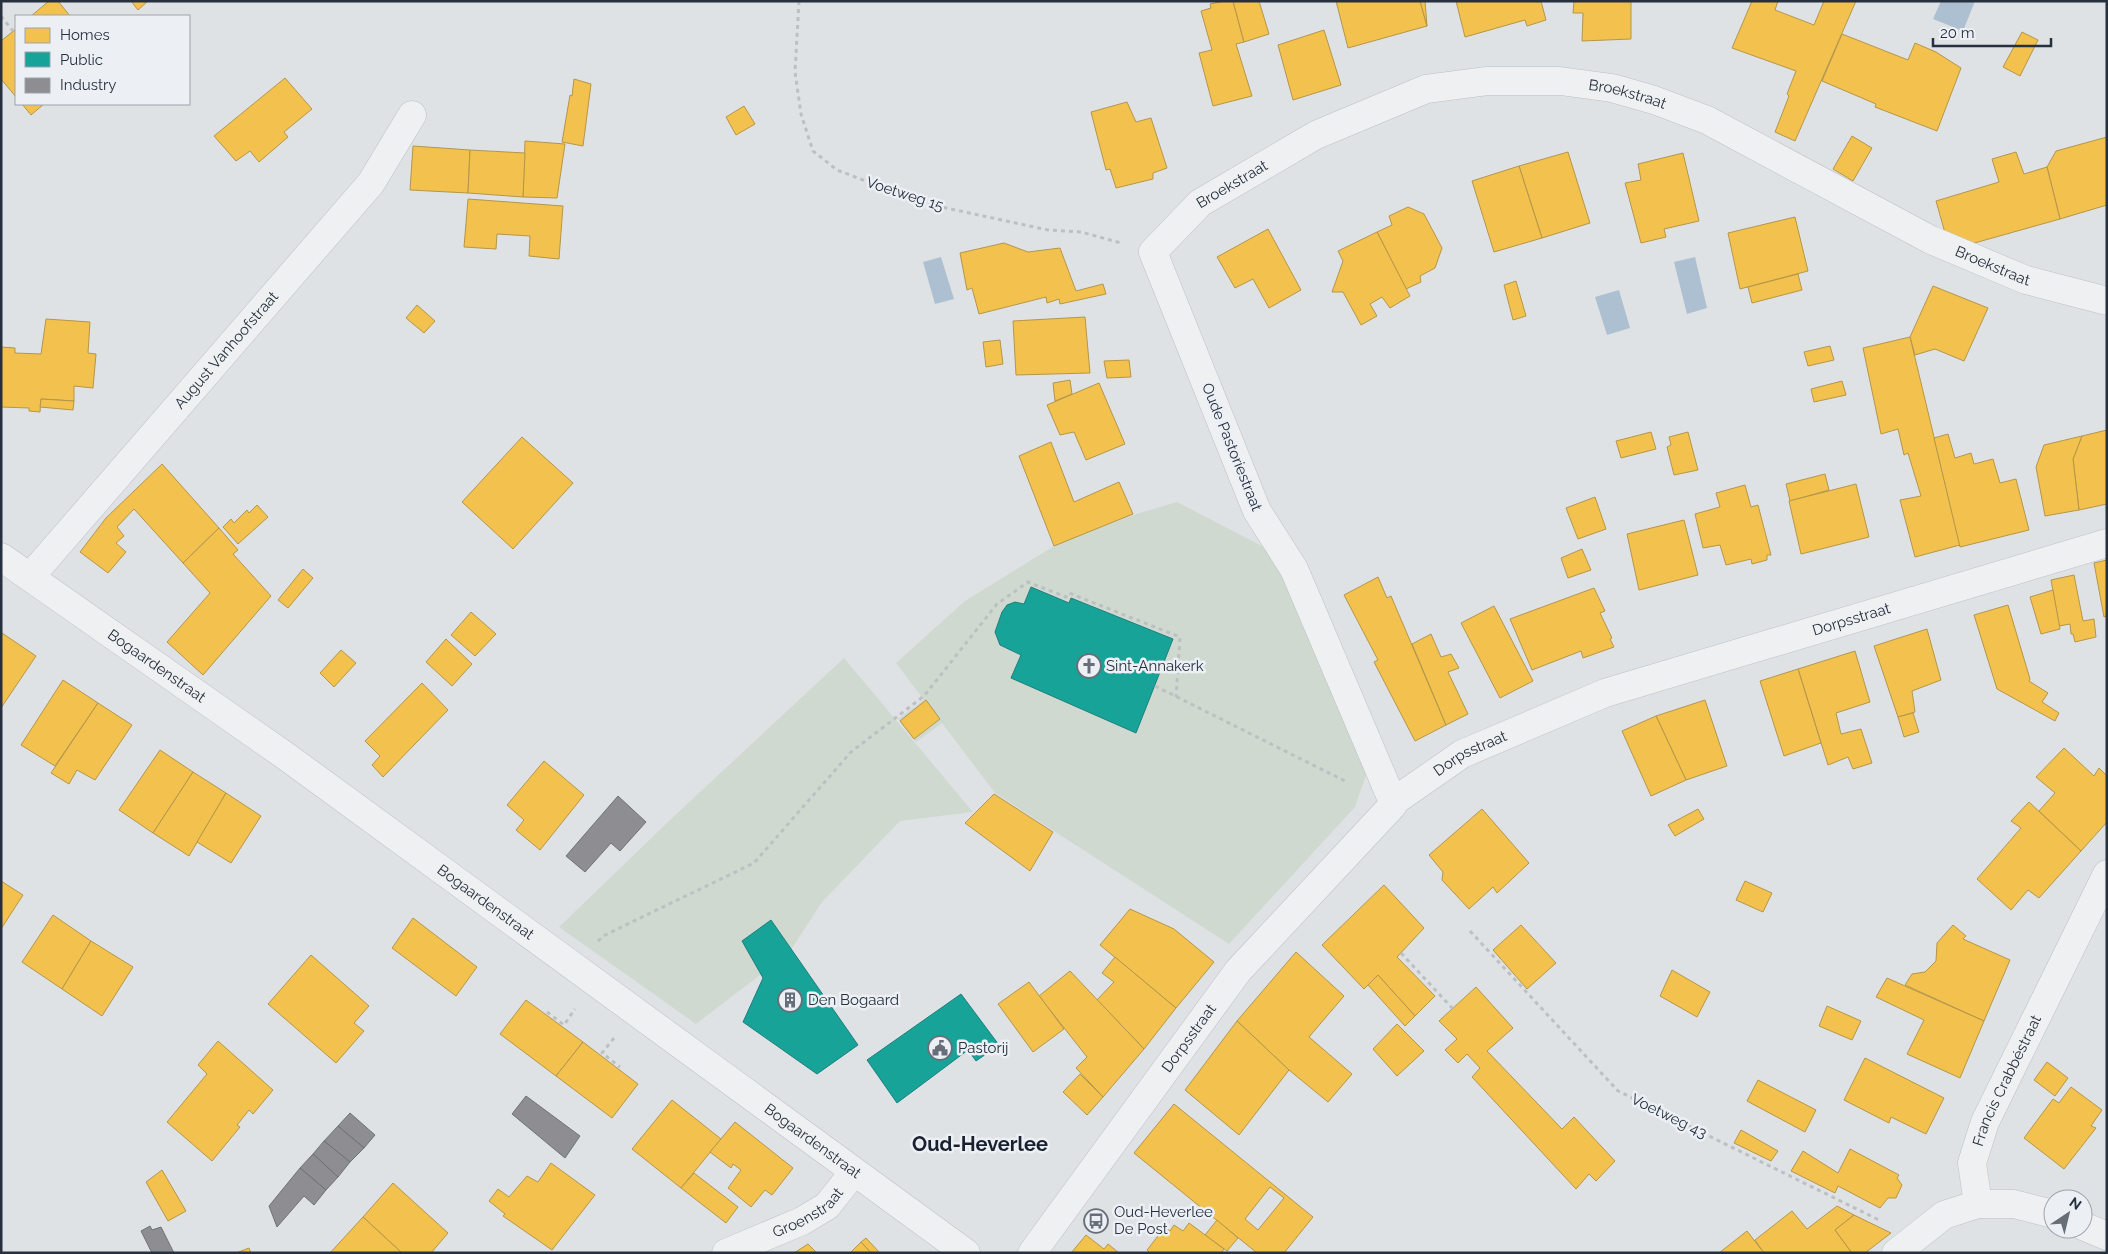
<svg xmlns="http://www.w3.org/2000/svg" width="2108" height="1254" viewBox="0 0 2108 1254" font-family="Raleway,sans-serif">
<style>
.green{fill:#d0d9d0}
.water{fill:#adc0d1}
.homes{fill:#f2c14e;stroke:#b59649;fill-rule:evenodd}
.public{fill:#17a398;stroke:#1c807d}
.industry{fill:#8d8d92;stroke:#6e7179}
.lines{fill:none;stroke-linecap:round;stroke-linejoin:round}
.minor-casing{stroke:#bdc0c3;stroke-width:29}
.path{stroke:#bdc0c3;stroke-width:3;stroke-dasharray:4 4;stroke-linecap:butt}
.minor{stroke:#eef0f1;stroke-width:28}
.labels{text-anchor:middle;stroke-width:5;stroke-linejoin:round;paint-order:stroke}
.street-label{font-size:15px;fill:#26303e;stroke:#ecf0f5}
.poi-label{font-size:15px;fill:#26303e;stroke:#ecf0f5;text-anchor:start}
.district-label{font-size:20px;font-weight:bold;fill:#19212e;stroke:#ecf0f5}
</style>
<rect width="100%" height="100%" fill="#dfe2e5"/>
<g class="green">
<polygon points="1177,502 1281,556 1367,772 1355,807 1229,944 995,793 942,723 916,742 898,719 924,700 896,663 965,601 1054,546 1133,515"/>
<polygon points="844,658 973,812 900,821 822,902 789,953 696,1024 559,927 670,820"/>
</g>
<g class="water">
<polygon points="1941,1 1975,1 1963,31 1933,19"/>
<polygon points="941,257 954,299 935,304 923,262"/>
<polygon points="1695,257 1707,308 1687,314 1674,262"/>
<polygon points="1619,290 1630,328 1607,335 1595,297"/>
</g>
<g class="homes">
<polygon points="49,1 58,1 70,16 31,16"/>
<polygon points="131,1 148,1 138,10"/>
<polygon points="1225,1 1233,1 1244,42 1236,44 1252,96 1213,106 1199,53 1212,50 1201,11 1211,8 1210,4"/>
<polygon points="1233,1 1259,1 1269,34 1244,42"/>
<polygon points="1336,1 1420,1 1427,26 1348,48"/>
<polygon points="1420,1 1425,1 1427,26"/>
<polygon points="1456,1 1541,1 1546,20 1527,26 1525,20 1465,37"/>
<polygon points="1574,1 1631,1 1631,39 1582,41 1583,13 1573,13"/>
<polygon points="1752,1 1778,1 1775,10 1814,25 1824,1 1856,1 1795,141 1775,132 1789,96 1787,94 1796,71 1732,48"/>
<polygon points="16,29 16,97 1,79 1,41"/>
<polygon points="1324,30 1341,85 1293,100 1278,45"/>
<polygon points="2022,32 2038,40 2020,76 2003,67"/>
<polygon points="1842,34 1908,60 1915,43 1936,52 1961,68 1937,131 1875,107 1876,104 1822,81"/>
<polygon points="285,78 312,109 284,132 288,137 259,162 250,151 236,161 214,136"/>
<polygon points="574,79 591,84 583,146 562,142 570,95 572,96"/>
<polygon points="1127,102 1136,122 1151,118 1167,168 1153,173 1153,179 1116,188 1110,169 1106,170 1091,112"/>
<polygon points="22,104 44,104 31,115"/>
<polygon points="744,106 755,124 736,135 726,117"/>
<polygon points="1852,136 1872,148 1853,181 1833,169"/>
<polygon points="2107,137 2107,205 2060,219 2047,167 2056,151"/>
<polygon points="525,141 565,144 557,198 523,197"/>
<polygon points="413,146 470,150 468,193 410,190"/>
<polygon points="470,150 525,153 523,197 468,193"/>
<polygon points="1568,152 1590,223 1542,238 1519,166"/>
<polygon points="2016,152 2024,174 2047,167 2060,219 1971,244 1945,233 1936,201 1999,182 1992,159"/>
<polygon points="1683,153 1699,221 1664,229 1666,237 1641,243 1625,183 1641,180 1638,164"/>
<polygon points="1519,166 1542,238 1494,252 1472,181"/>
<polygon points="468,199 563,206 559,259 529,256 530,236 497,234 496,249 464,247"/>
<polygon points="1408,207 1424,214 1442,248 1435,268 1420,276 1421,282 1406,289 1377,232 1392,225 1389,216"/>
<polygon points="1795,217 1808,271 1740,289 1728,233"/>
<polygon points="1268,229 1301,290 1269,308 1253,279 1235,288 1217,257"/>
<polygon points="1377,232 1410,296 1390,308 1382,297 1370,304 1377,316 1361,325 1343,292 1332,292 1343,261 1338,251"/>
<polygon points="1004,243 1028,252 1060,248 1076,291 1103,284 1106,294 1060,304 1059,299 1047,303 1046,297 979,314 972,288 967,290 960,253"/>
<polygon points="1798,274 1802,290 1752,303 1748,287"/>
<polygon points="1516,281 1526,316 1513,320 1504,285"/>
<polygon points="1933,286 1988,308 1964,361 1935,349 1915,355 1910,337"/>
<polygon points="417,305 435,321 424,333 406,318"/>
<polygon points="1085,317 1090,373 1016,375 1013,321"/>
<polygon points="46,319 90,322 88,353 96,354 93,388 74,386 74,401 41,399 40,412 29,411 29,408 1,407 1,347 15,348 15,353 41,354"/>
<polygon points="1910,337 1960,545 1915,557 1900,500 1921,496 1908,453 1904,455 1898,429 1881,434 1863,348"/>
<polygon points="1000,340 1003,364 986,367 983,342"/>
<polygon points="1830,346 1834,360 1808,366 1804,352"/>
<polygon points="1129,360 1131,377 1107,378 1104,361"/>
<polygon points="1070,380 1072,394 1055,401 1053,383"/>
<polygon points="1842,381 1846,395 1814,402 1811,389"/>
<polygon points="1099,383 1125,444 1086,460 1074,432 1060,435 1047,405"/>
<polygon points="41,399 74,401 73,410 40,407"/>
<polygon points="2107,430 2107,504 2079,510 2073,459 2082,436"/>
<polygon points="1651,432 1656,449 1621,458 1616,441"/>
<polygon points="1688,432 1698,470 1674,475 1667,447 1671,445 1669,437"/>
<polygon points="1948,434 1955,458 1971,453 1974,464 1993,459 2000,483 2016,479 2029,530 1960,547 1934,438"/>
<polygon points="2082,436 2073,459 2079,510 2045,516 2036,467 2044,445"/>
<polygon points="522,437 573,483 513,549 462,502"/>
<polygon points="1051,442 1074,502 1119,482 1133,514 1054,546 1019,456"/>
<polygon points="162,464 219,528 183,563 134,509 117,527 124,536 116,543 126,552 108,573 80,552 106,518"/>
<polygon points="1825,474 1829,490 1790,501 1786,484"/>
<polygon points="1856,484 1869,537 1801,554 1789,501"/>
<polygon points="1745,485 1751,507 1758,505 1771,555 1767,555 1767,560 1752,564 1751,559 1726,565 1720,545 1703,548 1695,514 1720,507 1716,493"/>
<polygon points="1595,497 1606,529 1578,539 1566,508"/>
<polygon points="257,505 268,517 238,544 223,527 231,519 234,523 247,510 249,513"/>
<polygon points="1684,520 1698,575 1639,590 1627,534"/>
<polygon points="219,528 238,550 233,554 271,596 203,675 167,642 210,593 183,563"/>
<polygon points="1582,549 1591,570 1568,578 1561,558"/>
<polygon points="2107,560 2107,616 2104,617 2094,563"/>
<polygon points="303,569 313,578 288,608 278,600"/>
<polygon points="2074,575 2083,621 2094,619 2096,637 2075,642 2073,634 2071,634 2070,624 2059,626 2051,580"/>
<polygon points="1378,577 1387,598 1391,596 1446,725 1415,741 1374,662 1378,660 1344,595"/>
<polygon points="1594,588 1605,611 1600,613 1612,638 1610,639 1614,647 1583,658 1581,651 1532,670 1510,619"/>
<polygon points="2053,590 2060,629 2041,634 2030,597"/>
<polygon points="2008,605 2030,679 2029,681 2048,693 2042,702 2059,713 2055,721 1997,689 1974,615"/>
<polygon points="1494,606 1533,681 1500,698 1461,623"/>
<polygon points="471,612 496,634 475,656 451,635"/>
<polygon points="1927,629 1941,680 1912,691 1915,712 1898,717 1874,646"/>
<polygon points="2,633 36,656 1,708 1,634"/>
<polygon points="1431,634 1441,657 1451,654 1459,668 1448,672 1468,714 1446,725 1412,644"/>
<polygon points="446,639 472,664 452,686 426,662"/>
<polygon points="341,650 356,663 334,687 320,673"/>
<polygon points="1855,651 1870,702 1836,713 1841,734 1861,729 1872,763 1853,769 1848,757 1828,765 1798,669"/>
<polygon points="1798,669 1821,743 1784,756 1760,681"/>
<polygon points="63,680 98,703 55,766 21,745"/>
<polygon points="422,683 448,710 383,777 372,765 380,756 365,741"/>
<polygon points="926,700 940,719 914,739 900,721"/>
<polygon points="1705,700 1727,766 1686,780 1656,716"/>
<polygon points="98,703 132,725 95,780 77,770 69,784 51,773"/>
<polygon points="1913,713 1919,732 1904,737 1898,717"/>
<polygon points="1656,716 1686,780 1651,796 1622,731"/>
<polygon points="2064,748 2094,776 2099,768 2107,776 2107,822 2081,851 2039,811 2055,793 2036,777"/>
<polygon points="160,750 193,772 153,833 119,810"/>
<polygon points="544,761 584,795 540,850 516,830 524,820 507,805"/>
<polygon points="193,772 226,793 189,856 153,833"/>
<polygon points="226,793 261,816 231,863 197,842"/>
<polygon points="994,794 1053,832 1030,871 965,823"/>
<polygon points="2029,802 2081,851 2039,898 2028,890 2011,910 1977,879 2021,828 2011,821"/>
<polygon points="1482,809 1529,863 1497,893 1493,887 1469,909 1442,880 1443,872 1429,855"/>
<polygon points="1698,809 1704,819 1675,836 1668,825"/>
<polygon points="1,881 23,895 1,929"/>
<polygon points="1745,881 1772,893 1763,912 1736,900"/>
<polygon points="1384,885 1424,928 1397,957 1435,996 1415,1016 1378,975 1364,989 1322,945"/>
<polygon points="1130,909 1174,929 1214,962 1176,1008 1100,945"/>
<polygon points="53,915 91,941 62,989 22,962"/>
<polygon points="413,918 477,967 456,996 392,948"/>
<polygon points="1521,925 1556,963 1527,989 1493,950"/>
<polygon points="1953,925 1966,936 1963,939 2010,960 1984,1021 1905,985 1912,974 1925,972 1936,961 1937,943"/>
<polygon points="91,941 133,967 102,1016 62,989"/>
<polygon points="1296,952 1344,996 1309,1037 1352,1074 1328,1102 1289,1070 1237,1021"/>
<polygon points="311,955 369,1006 354,1023 364,1031 336,1063 268,1004"/>
<polygon points="1115,957 1176,1008 1144,1049 1097,1000 1114,982 1102,973"/>
<polygon points="1672,970 1710,992 1697,1017 1660,996"/>
<polygon points="1070,971 1144,1049 1103,1097 1076,1068 1087,1057 1039,996"/>
<polygon points="1378,975 1415,1016 1405,1026 1368,985"/>
<polygon points="1887,978 1984,1021 1960,1078 1907,1054 1924,1020 1876,997"/>
<polygon points="1029,982 1064,1029 1033,1052 998,1004"/>
<polygon points="1476,987 1513,1028 1487,1051 1562,1129 1574,1117 1615,1161 1596,1181 1589,1174 1576,1189 1472,1077 1480,1068 1467,1054 1458,1063 1445,1050 1457,1039 1439,1021"/>
<polygon points="526,1000 583,1042 556,1076 500,1034"/>
<polygon points="1827,1006 1861,1021 1852,1040 1819,1026"/>
<polygon points="1237,1021 1289,1070 1239,1135 1185,1090"/>
<polygon points="1397,1024 1424,1051 1397,1076 1373,1049"/>
<polygon points="218,1041 273,1090 253,1114 249,1110 237,1125 240,1127 212,1161 167,1122 207,1074 198,1065"/>
<polygon points="583,1042 638,1084 612,1118 556,1076"/>
<polygon points="1865,1058 1944,1098 1926,1134 1891,1117 1889,1123 1844,1100"/>
<polygon points="2047,1062 2068,1078 2055,1096 2034,1080"/>
<polygon points="1080,1074 1103,1097 1087,1115 1063,1092"/>
<polygon points="1758,1080 1816,1110 1805,1132 1747,1101"/>
<polygon points="2071,1087 2102,1110 2091,1126 2096,1128 2064,1169 2024,1138 2053,1099 2059,1103"/>
<polygon points="672,1100 721,1139 681,1188 632,1149"/>
<path d="M 1174,1104 L 1313,1217 L 1284,1253 L 1257,1253 L 1134,1153 ZM 1270,1187 L 1284,1198 L 1258,1230 L 1245,1219 Z"/>
<polygon points="735,1122 793,1168 772,1195 765,1190 751,1207 728,1188 741,1170 733,1164 731,1168 710,1152"/>
<polygon points="1741,1130 1778,1151 1771,1161 1734,1143"/>
<polygon points="1850,1149 1899,1175 1897,1178 1902,1185 1896,1198 1888,1198 1880,1208 1838,1186 1835,1193 1791,1171 1803,1151 1838,1173"/>
<polygon points="551,1163 595,1195 552,1250 503,1216 505,1214 489,1201 498,1189 509,1197 527,1176 538,1182"/>
<polygon points="162,1170 186,1211 168,1221 146,1182"/>
<polygon points="694,1173 738,1207 726,1223 681,1188"/>
<polygon points="393,1183 448,1233 431,1253 402,1253 363,1217"/>
<polygon points="1837,1206 1854,1215 1835,1230 1852,1253 1764,1253 1755,1240 1792,1211 1807,1229"/>
<polygon points="1854,1215 1891,1233 1865,1253 1852,1253 1835,1230"/>
<polygon points="363,1217 402,1253 330,1253"/>
<polygon points="1217,1220 1238,1238 1227,1251 1205,1235"/>
<polygon points="1189,1223 1224,1249 1221,1253 1150,1253 1147,1250 1165,1227 1170,1231 1174,1225 1183,1231"/>
<polygon points="1747,1231 1764,1253 1719,1253"/>
<polygon points="1086,1235 1104,1249 1108,1244 1119,1253 1071,1253"/>
<polygon points="866,1238 880,1253 871,1253 861,1242"/>
<polygon points="861,1242 871,1253 850,1253"/>
<polygon points="808,1244 817,1253 794,1253"/>
<polygon points="249,1248 251,1253 236,1253"/>
</g>
<g class="public">
<polygon points="1031,587 1069,603 1071,598 1173,639 1136,733 1011,678 1021,655 1000,645 995,632 1002,612 1007,605 1015,602 1024,604"/>
<polygon points="771,920 858,1045 817,1074 743,1022 763,978 742,941"/>
<polygon points="961,994 999,1045 976,1061 968,1050 897,1103 867,1060"/>
</g>
<g class="industry">
<polygon points="618,796 646,822 620,851 611,843 585,872 566,856"/>
<polygon points="526,1096 580,1136 565,1158 512,1114"/>
<polygon points="350,1113 375,1135 364,1148 338,1126"/>
<polygon points="338,1126 364,1148 350,1162 324,1141"/>
<polygon points="324,1141 350,1162 338,1177 313,1154"/>
<polygon points="313,1154 338,1177 326,1190 300,1168"/>
<polygon points="300,1168 326,1190 314,1205 304,1196 277,1227 269,1206"/>
<polygon points="150,1226 152,1230 161,1227 174,1253 152,1253 141,1231"/>
</g>
<g class="lines">
<g class="minor-casing">
<g id="minor">
<path id="s1" d="M 1,557 L 287,757 L 966,1253"/>
<path id="s2" d="M 30,577 L 371,183 L 412,115"/>
<path id="s3" d="M 1393,802 L 1294,569 L 1257,511 L 1153,252 L 1200,203 L 1316,135 L 1426,89 L 1487,81 L 1560,81 L 1612,88 L 1654,100 L 1707,120 L 1931,240 L 2026,280 L 2107,301"/>
<path id="s4" d="M 1978,1204 L 1972,1163 L 1985,1122 L 2107,874"/>
<polyline points="2083,1226 2107,1236"/>
<path id="s5" d="M 726,1253 L 802,1221 L 827,1206 L 854,1172"/>
<path id="s6" d="M 1032,1253 L 1238,971 L 1393,805 L 1393,802 L 1462,754 L 1605,693 L 2107,543"/>
<polyline points="1896,1253 1944,1215 1978,1204 2014,1204 2053,1214"/>
</g>
</g>
<g class="path">
<polyline points="799,1 795,72 801,114 813,151 837,170 923,203 1048,230 1081,232 1121,243"/>
<polyline points="1,16 13,31"/>
<polyline points="1155,686 1347,782"/>
<polyline points="1470,931 1618,1091 1881,1221"/>
<polyline points="598,941 605,935 754,863 851,752 924,696 997,604 1028,582 1066,597 1069,593 1180,637 1176,697"/>
<polyline points="1401,953 1453,1009"/>
<polyline points="547,1012 564,1025 575,1009"/>
<polyline points="614,1038 602,1053 620,1067"/>
</g>
<use href="#minor" class="minor"/>
</g>
<defs>
<g id="church-ring" transform="scale(1.25)"><circle r="9.5" fill="#ecf0f5" stroke="#676e78" stroke-width="1.5"/><path d="M-1.2-6h2.4v3.5h3.3v2.4h-3.3V6h-2.4V-.1h-3.3v-2.4h3.3Z" fill="#676e78"/></g>
<g id="building-ring" transform="scale(1.25)"><circle r="9.5" fill="#ecf0f5" stroke="#676e78" stroke-width="1.5"/><path d="M-4-6H4V6H1V3H-1V6H-4ZM-2.5-4.3h1.7v1.8h-1.7ZM.8-4.3h1.7v1.8H.8ZM-2.5-1h1.7V.8h-1.7ZM.8-1h1.7V.8H.8Z" fill="#676e78"/></g>
<g id="civic-ring" transform="scale(1.25)"><circle r="9.5" fill="#ecf0f5" stroke="#676e78" stroke-width="1.5"/><path d="M-.6-6.5H3V-4.5H.6V-3L4-1V1h2V6H-6V1h2V-1L-.6-3ZM-1.2 2.5V6h2.4V2.5Z" fill="#676e78"/></g>
<g id="bus-ring" transform="scale(1.25)"><circle r="9.5" fill="#ecf0f5" stroke="#676e78" stroke-width="1.5"/><path d="M-5-6H5V4H4V6H2V4H-2V6H-4V4H-5ZM-3.5-4V0h7V-4ZM-3.5 1.2v1.5H-2V1.2ZM2 1.2v1.5H3.5V1.2Z" fill="#676e78"/></g>
</defs>
<g fill-rule="evenodd">
<use href="#church-ring" x="1089" y="666"/>
<use href="#building-ring" x="790" y="1000"/>
<use href="#civic-ring" x="940" y="1048"/>
<use href="#bus-ring" x="1096" y="1221"/>
</g>
<g class="labels">
<g class="street-label">
<text dy="5" stroke="none"><textPath href="#s3" startOffset="1126">Broekstraat</textPath></text>
<text dy="5" stroke="none"><textPath href="#s3" startOffset="706">Broekstraat</textPath></text>
<text transform="translate(905 194) rotate(18)" y="5">Voetweg 15</text>
<text dy="5" stroke="none"><textPath href="#s3" startOffset="1531">Broekstraat</textPath></text>
<text dy="5" stroke="none"><textPath href="#s2" startOffset="300">August Vanhoofstraat</textPath></text>
<text transform="translate(1232 447) rotate(68)" y="5">Oude Pastoriestraat</text>
<text dy="5" stroke="none"><textPath href="#s6" startOffset="1076">Dorpsstraat</textPath></text>
<text dy="5" stroke="none"><textPath href="#s1" startOffset="190">Bogaardenstraat</textPath></text>
<text dy="5" stroke="none"><textPath href="#s6" startOffset="671">Dorpsstraat</textPath></text>
<text dy="5" stroke="none"><textPath href="#s1" startOffset="595">Bogaardenstraat</textPath></text>
<text dy="5" stroke="none"><textPath href="#s6" startOffset="266">Dorpsstraat</textPath></text>
<text dy="5" stroke="none"><textPath href="#s4" startOffset="131">Francis Crabbéstraat</textPath></text>
<text transform="translate(1669 1116) rotate(26)" y="5">Voetweg 43</text>
<text dy="5" stroke="none"><textPath href="#s1" startOffset="1000">Bogaardenstraat</textPath></text>
<text dy="5" stroke="none"><textPath href="#s5" startOffset="92">Groenstraat</textPath></text>
</g>
<g class="poi-label">
<text x="1106" y="671">Sint-Annakerk</text>
<text x="808" y="1005">Den Bogaard</text>
<text x="958" y="1053">Pastorij</text>
<text x="1114" y="1217">Oud-Heverlee<tspan x="1114" dy="17">De Post</tspan></text>
</g>
<g class="district-label">
<text x="980" y="1151">Oud-Heverlee</text>
</g>
</g>
<rect width="2108" height="1254" fill="none" stroke="#26303e" stroke-width="5"/>
<rect x="15" y="15" width="175" height="90" fill="#ecf0f5" stroke="#9da3ac"/>
<rect x="25" y="28" width="25" height="15" fill="#f2c14e" stroke="#9da3ac"/>
<text x="60" y="40" font-size="15" fill="#26303e">Homes</text>
<rect x="25" y="52" width="25" height="15" fill="#17a398" stroke="#9da3ac"/>
<text x="60" y="65" font-size="15" fill="#26303e">Public</text>
<rect x="25" y="78" width="25" height="15" fill="#8d8d92" stroke="#9da3ac"/>
<text x="60" y="90" font-size="15" fill="#26303e">Industry</text>
<g transform="translate(2068 1214) rotate(35)"><circle r="24" fill="#ecf0f5" stroke="#9da3ac"/>
<path d="M0-4L9 19L0 12L-9 19Z" fill="#676e78"/>
<text y="-8" font-size="14" font-weight="bold" text-anchor="middle" fill="#26303e">N</text>
</g>
<path d="M1933 38v8h118v-8" fill="none" stroke="#26303e" stroke-width="2.5"/>
<text x="1940" y="38" font-size="15" fill="#26303e" stroke="#ecf0f5" stroke-width="4" paint-order="stroke">20 m</text>
</svg>
